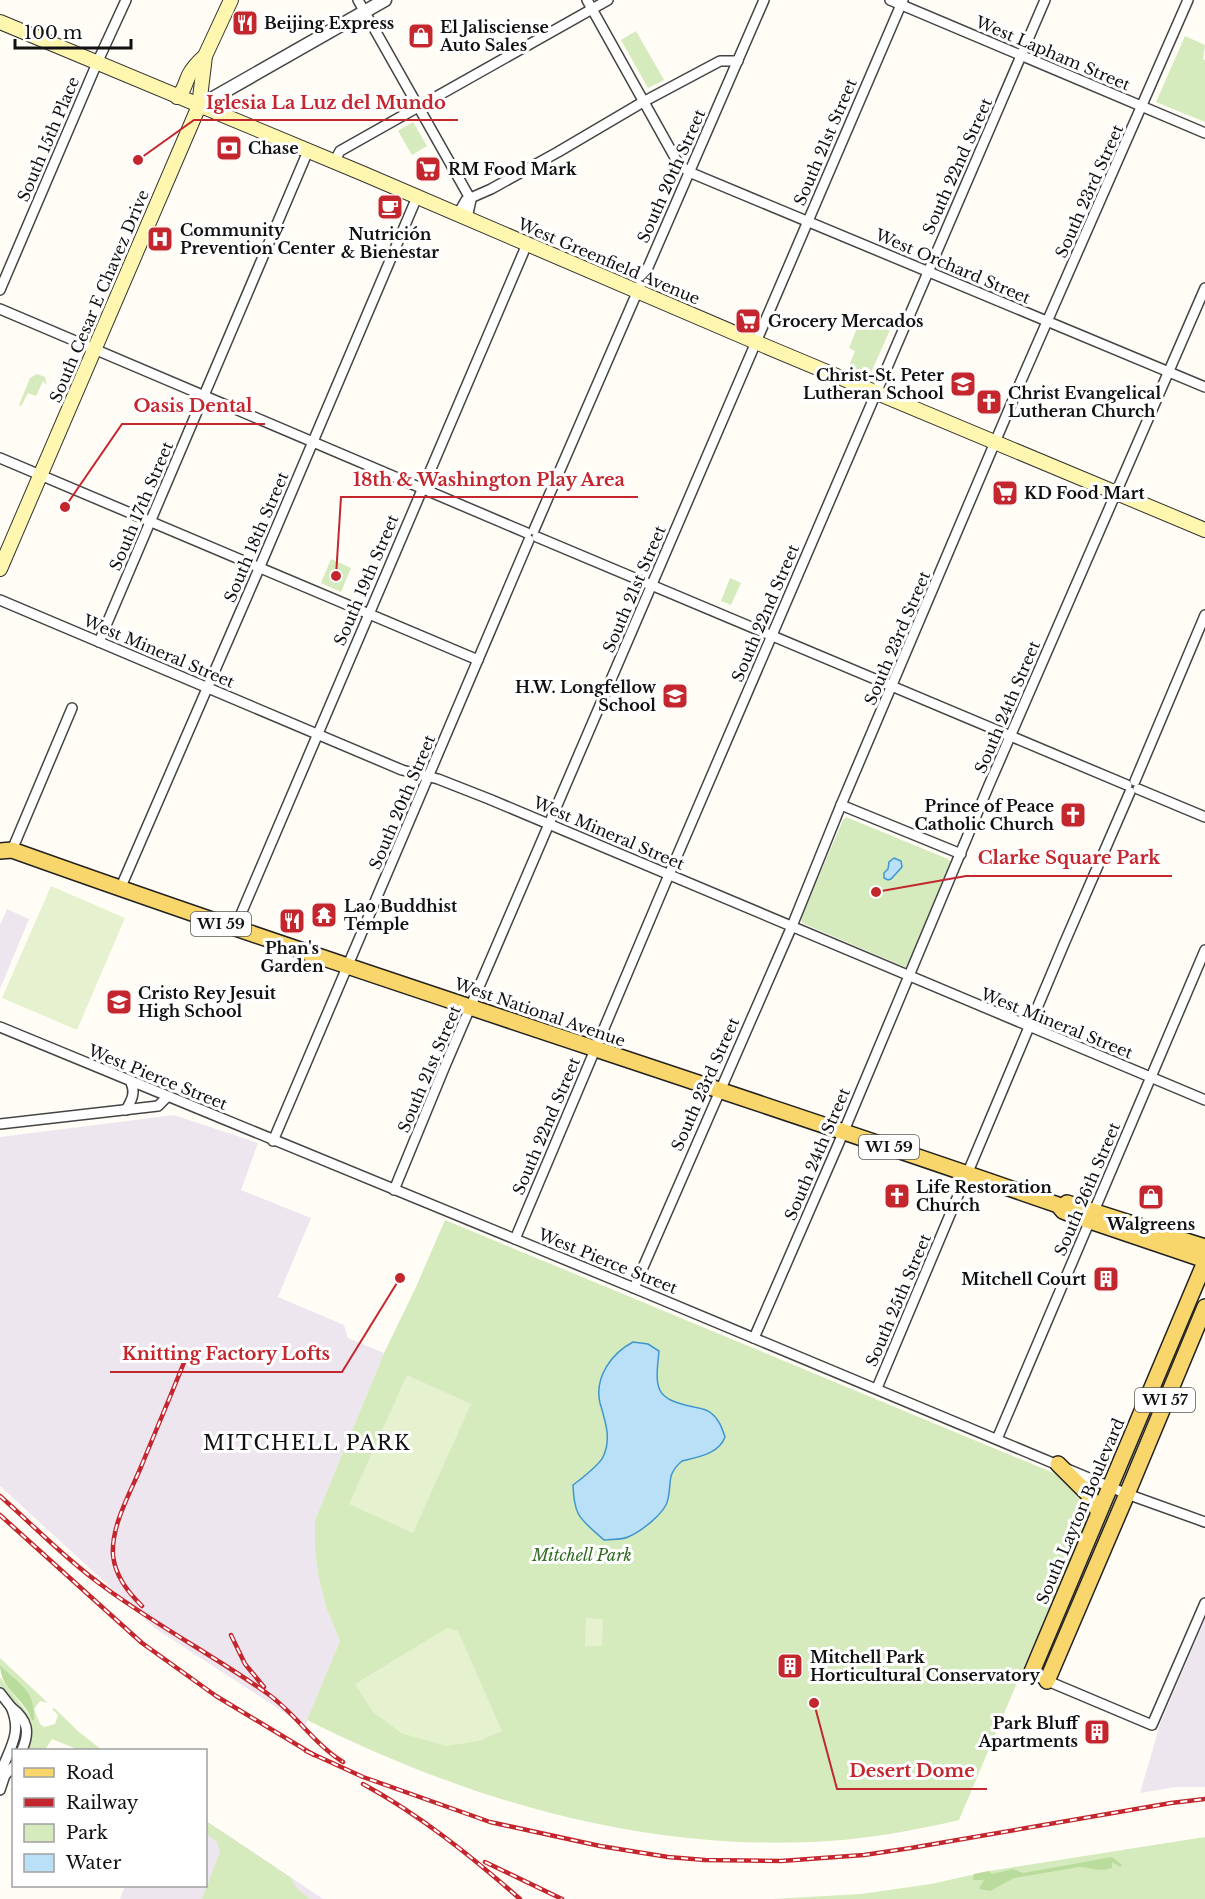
<svg xmlns="http://www.w3.org/2000/svg" width="1205" height="1899" viewBox="0 0 1205 1899" font-family="'Libre Baskerville',serif">
<style>
.industrial{fill:#eee6ef}
.green{fill:#d5ebbd}
.forest{fill:#b9dc9c}
.pitch{fill:#e6f2cf}
.water{fill:#b9e0f7;stroke:#3f96cf;stroke-width:1.5}
.lines{fill:none;stroke-linecap:round;stroke-linejoin:round}
.minor-casing{stroke:#444;stroke-width:12}
.tertiary-casing{stroke:#444;stroke-width:15}
.secondary-casing{stroke:#333;stroke-width:16}
.primary-casing{stroke:#222;stroke-width:18}
.minor{stroke:#fff;stroke-width:9}
.tertiary{stroke:#fff;stroke-width:12}
.secondary{stroke:#fff6b0;stroke-width:14}
.primary{stroke:#f9d66b;stroke-width:15}
.rail-casing{stroke:#c4262e;stroke-width:4.5}
.rail{stroke:#fff;stroke-width:2;stroke-dasharray:7;stroke-linecap:butt}
.labels{text-anchor:middle;stroke-width:6;stroke-linejoin:round;paint-order:stroke}
.shield{fill:#fff;stroke:#585858;stroke-width:1.5}
.shield-label{font-size:15px;font-weight:bold;fill:#111}
.poi-label{font-size:16px;font-weight:bold;fill:#111;stroke:#fff;text-anchor:start}
.street-label{font-size:16px;fill:#111;stroke:#fff}
.park-label{font-size:16px;font-style:italic;fill:#2f6b1f;stroke:#fff}
.quarter-label{font-size:20px;letter-spacing:1.5px;fill:#111;stroke:#fff}
.leader{fill:none;stroke:#c4262e;stroke-width:2}
.callout-dot{fill:#c4262e;stroke:#fff;stroke-width:2}
.callout-label{font-size:18px;text-anchor:middle;font-weight:bold;fill:#c4262e;stroke:#fff;stroke-width:6;stroke-linejoin:round;paint-order:stroke}
</style>
<rect width="100%" height="100%" fill="#fffdf5"/>
<g class="industrial">
<polygon points="7,909 29,919 0,989 0,925"/>
<polygon points="174,1115 258,1143 241,1190 311,1218 278,1297 344,1325 348,1338 384,1353 315,1520 315,1551 319,1580 327,1610 340,1641 305,1726 156,1629 0,1486 0,1137"/>
<polygon points="1205,1619 1205,1787 1176,1787 1140,1793 1160,1724"/>
<polygon points="206,1821 232,1838 323,1899 120,1899 125,1886 206,1886"/>
</g>
<g class="green">
<polygon points="636,31 664,80 648,88 621,40"/>
<polygon points="1185,36 1205,45 1203,59 1205,60 1205,122 1156,102"/>
<polygon points="413,122 427,146 412,155 398,131"/>
<polygon points="861,318 890,330 870,375 849,366 855,351 849,348"/>
<polygon points="37,374 45,377 47,385 43,381 36,396 28,393 21,406 19,405 30,378"/>
<polygon points="331,559 351,568 341,592 321,583"/>
<polygon points="730,578 741,583 731,605 721,601"/>
<polygon points="846,817 948,859 951,862 909,963 905,967 802,923 801,918 843,820"/>
<path d="M 445,1220 L 1061,1476 L 1093,1506 L 1094,1514 L 1028,1657 L 959,1820 C 916,1830 873,1838 829,1841 C 646,1853 469,1801 307,1720 L 340,1641 L 327,1610 L 319,1580 L 315,1551 L 315,1520 L 384,1353 L 416,1287 Z"/>
<path d="M 0,1658 L 48,1703 L 40,1701 L 34,1709 L 40,1724 L 44,1727 L 55,1724 L 58,1715 L 52,1709 L 54,1708 L 79,1732 L 102,1750 L 79,1750 L 52,1739 L 45,1750 L 37,1749 L 35,1750 L 24,1750 L 23,1715 L 0,1686 L 0,1677 L 30,1716 L 34,1717 C 34,1689 17,1682 0,1665 Z"/>
<polygon points="206,1821 290,1877 297,1889 310,1899 202,1899 220,1852 217,1842 206,1833"/>
<polygon points="1205,1837 1205,1899 727,1899 772,1899 861,1894 931,1884 989,1871"/>
</g>
<g class="forest">
<path d="M 0,1665 C 18,1683 36,1690 34,1720 L 32,1720 C 24,1698 0,1689 0,1665 Z"/>
<path d="M 1112,1857 L 1122,1865 L 1120,1867 L 1112,1862 L 1112,1868 C 1096,1873 1091,1866 1079,1867 L 1014,1878 L 990,1891 L 979,1889 L 984,1880 L 973,1880 L 974,1874 L 989,1871 L 992,1874 L 1013,1869 L 1023,1873 Z"/>
</g>
<g class="pitch">
<polygon points="51,886 125,918 77,1030 2,998"/>
<polygon points="407,1375 471,1404 413,1533 349,1504"/>
<polygon points="586,1618 603,1619 602,1646 585,1646"/>
<polygon points="447,1628 458,1631 502,1731 479,1741 446,1746 401,1733 372,1711 355,1684"/>
</g>
<g class="water">
<polygon points="894,858 901,861 902,867 891,879 888,880 884,878 884,873 888,869 889,862"/>
<path d="M 633,1342 L 648,1344 L 659,1351 C 655,1389 654,1399 694,1407 C 700,1408 707,1409 711,1413 C 719,1419 722,1428 725,1437 C 719,1454 698,1457 682,1461 C 666,1475 672,1482 668,1499 C 666,1513 640,1532 628,1537 C 622,1540 611,1539 604,1540 C 581,1519 574,1518 573,1485 C 580,1480 600,1464 603,1457 C 612,1438 605,1421 600,1403 C 594,1377 612,1353 633,1342 Z"/>
</g>
<g class="lines">
<g class="minor-casing">
<g id="minor">
<polyline points="358,0 471,200 467,218"/>
<polyline points="587,0 678,163 689,172 1205,387"/>
<polyline points="890,0 1205,133"/>
<polyline points="334,162 340,151 608,0"/>
<polyline points="458,214 466,200 491,189 558,152 643,102 720,61 738,61"/>
<polyline points="0,290 97,63 126,0"/>
<polyline points="0,309 527,533"/>
<polyline points="0,458 478,660"/>
<polyline points="534,530 764,0"/>
<polyline points="537,537 1127,785"/>
<polyline points="0,600 402,770 438,779 489,799 1205,1100"/>
<polyline points="99,642 308,151"/>
<polyline points="1135,781 1205,615"/>
<polyline points="1138,789 1205,817"/>
<polyline points="841,805 961,854"/>
<polyline points="12,850 72,708"/>
<polyline points="120,889 255,578 417,197"/>
<polyline points="235,928 527,244"/>
<polyline points="0,1027 634,1288 1127,1494 1205,1522"/>
<path d="M 126,1110 C 131,1101 136,1093 131,1083"/>
<polyline points="0,1124 158,1106 167,1097"/>
<polyline points="273,1141 529,540"/>
<polyline points="394,1190 445,1066 903,0"/>
<polyline points="515,1239 665,884 1045,0"/>
<polyline points="634,1288 792,926 841,805 1021,381 1188,0"/>
<polyline points="754,1338 838,1145 989,785 1205,288"/>
<polyline points="877,1388 1064,944 1130,792"/>
<polyline points="997,1439 1205,950"/>
<polyline points="1031,1674 1152,1725 1205,1603"/>
<polyline points="0,1693 11,1707"/>
<polyline points="0,1767 5,1775 0,1790"/>
<path d="M 2,1769 C 11,1746 22,1732 11,1707 C 28,1720 30,1732 22,1750"/>
<polyline points="5,1775 14,1766"/>
</g>
</g>
<g class="tertiary-casing">
<polyline id="tertiary" points="199,106 385,0"/>
</g>
<g class="secondary-casing">
<g id="secondary">
<polyline points="0,22 364,174 765,346 1205,530"/>
<path d="M 177,97 C 184,92 185,83 189,75 C 193,67 198,62 205,56"/>
<polyline points="0,569 199,106 205,56 231,0"/>
</g>
</g>
<g class="primary-casing">
<g id="primary">
<path d="M 0,851 L 12,850 C 359,974 710,1084 1058,1205 L 1063,1211 L 1081,1218 L 1205,1260"/>
<polyline points="1067,1203 1205,1247"/>
<polyline points="1058,1464 1088,1494 1099,1512"/>
<polyline points="1031,1674 1205,1262"/>
<polyline points="1047,1681 1127,1494 1205,1307"/>
</g>
</g>
<use href="#minor" class="minor"/>
<use href="#tertiary" class="tertiary"/>
<use href="#secondary" class="secondary"/>
<use href="#primary" class="primary"/>
<g class="rail-casing">
<g id="rail">
<path d="M 0,1496 C 35,1527 69,1562 107,1589 C 159,1627 216,1657 268,1694 C 296,1714 314,1744 343,1762"/>
<polyline points="0,1515 142,1643 216,1696 314,1755"/>
<path d="M 142,1606 C 128,1592 115,1576 113,1555 C 111,1526 130,1493 141,1467 C 156,1430 172,1393 187,1355"/>
<polyline points="231,1635 245,1664 264,1687"/>
<polyline points="306,1751 363,1777 490,1822 600,1846 668,1857 705,1860 781,1861 864,1855 911,1848 1171,1803 1205,1799"/>
<path d="M 363,1784 C 420,1815 471,1856 520,1899"/>
<polyline points="485,1862 562,1899"/>
</g>
</g>
<use href="#rail" class="rail"/>
</g>
<defs>
<g id="restaurant-square" transform="scale(1.35)"><rect x="-9" y="-9" width="18" height="18" rx="4" fill="#c4262e" stroke="#fff"/><path d="M-5-6h1v4h1v-4h1v4h1v-4h1v5L-1.5 .5V6h-2V.5L-5-1ZM5-6V6H3V1.5H1.5Q1.5-4 5-6Z" fill="#fff"/></g>
<g id="shop-square" transform="scale(1.35)"><rect x="-9" y="-9" width="18" height="18" rx="4" fill="#c4262e" stroke="#fff"/><path d="M-5-2.5h2.3a2.7 3.5 0 0 1 5.4 0H5L5.5 6h-11ZM-1.5-2.5h3a1.5 2.3 0 0 0-3 0Z" fill="#fff"/></g>
<g id="bank-square" transform="scale(1.35)"><rect x="-9" y="-9" width="18" height="18" rx="4" fill="#c4262e" stroke="#fff"/><path d="M-6-4H6V4H-6ZM0-2.3a2.3 2.3 0 1 0 0 4.6a2.3 2.3 0 1 0 0-4.6Z" fill="#fff"/></g>
<g id="supermarket-square" transform="scale(1.35)"><rect x="-9" y="-9" width="18" height="18" rx="4" fill="#c4262e" stroke="#fff"/><path d="M-6-5.5h2.5l.6 2H6L4.5 2H-2.5L-4.4-4H-6ZM-1.5 3.2a1.3 1.3 0 1 0 .1 0ZM3 3.2a1.3 1.3 0 1 0 .1 0Z" fill="#fff"/></g>
<g id="cafe-square" transform="scale(1.35)"><rect x="-9" y="-9" width="18" height="18" rx="4" fill="#c4262e" stroke="#fff"/><path d="M-5.5-4.5H6V0H3Q3 3.5 0 3.5H-2.5Q-5.5 3.5-5.5 0ZM3-3.2v2h1.7v-2ZM-6 4.5H4V6H-6Z" fill="#fff"/></g>
<g id="hospital-square" transform="scale(1.35)"><rect x="-9" y="-9" width="18" height="18" rx="4" fill="#c4262e" stroke="#fff"/><path d="M-5-5h3v3.5h4V-5h3V5h-3V1.5h-4V5h-3Z" fill="#fff"/></g>
<g id="school-square" transform="scale(1.35)"><rect x="-9" y="-9" width="18" height="18" rx="4" fill="#c4262e" stroke="#fff"/><path d="M0-5L7-2L0 1L-7-2ZM-4 1L0 2.5L4 1V4Q0 6-4 4Z" fill="#fff"/></g>
<g id="church-square" transform="scale(1.35)"><rect x="-9" y="-9" width="18" height="18" rx="4" fill="#c4262e" stroke="#fff"/><path d="M-1.2-6h2.4v3.5h3.3v2.4h-3.3V6h-2.4V-.1h-3.3v-2.4h3.3Z" fill="#fff"/></g>
<g id="temple-square" transform="scale(1.35)"><rect x="-9" y="-9" width="18" height="18" rx="4" fill="#c4262e" stroke="#fff"/><path d="M0-6L5-2H3V0L6.5 2.5H4V6H1.5V3h-3V6H-4V2.5H-6.5L-3 0V-2H-5Z" fill="#fff"/></g>
<g id="building-square" transform="scale(1.35)"><rect x="-9" y="-9" width="18" height="18" rx="4" fill="#c4262e" stroke="#fff"/><path d="M-4-6H4V6H1V3H-1V6H-4ZM-2.5-4.3h1.7v1.8h-1.7ZM.8-4.3h1.7v1.8H.8ZM-2.5-1h1.7V.8h-1.7ZM.8-1h1.7V.8H.8Z" fill="#fff"/></g>
</defs>
<g fill-rule="evenodd">
<use href="#restaurant-square" x="245" y="23"/>
<use href="#shop-square" x="421" y="36"/>
<use href="#bank-square" x="229" y="148"/>
<use href="#supermarket-square" x="428" y="169"/>
<use href="#cafe-square" x="390" y="207"/>
<use href="#hospital-square" x="160" y="239"/>
<use href="#supermarket-square" x="748" y="321"/>
<use href="#school-square" x="963" y="384"/>
<use href="#church-square" x="989" y="402"/>
<use href="#supermarket-square" x="1005" y="493"/>
<use href="#school-square" x="675" y="696"/>
<use href="#church-square" x="1073" y="815"/>
<use href="#temple-square" x="324" y="915"/>
<use href="#restaurant-square" x="292" y="921"/>
<use href="#school-square" x="119" y="1002"/>
<use href="#church-square" x="897" y="1196"/>
<use href="#shop-square" x="1151" y="1197"/>
<use href="#building-square" x="1106" y="1279"/>
<use href="#building-square" x="790" y="1666"/>
<use href="#building-square" x="1097" y="1732"/>
</g>
<g class="labels">
<g class="shield">
<rect x="191" y="912" width="60" height="24" rx="4.5"/>
<rect x="859" y="1135" width="60" height="24" rx="4.5"/>
<rect x="1135" y="1388" width="60" height="24" rx="4.5"/>
</g>
<g class="shield-label">
<text x="221" y="929">WI 59</text>
<text x="889" y="1152">WI 59</text>
<text x="1165" y="1405">WI 57</text>
</g>
<g class="poi-label">
<text x="264" y="29">Beijing Express</text>
<text x="440" y="33">El Jalisciense<tspan x="440" dy="18">Auto Sales</tspan></text>
<text x="248" y="154">Chase</text>
<text x="448" y="175">RM Food Mark</text>
<text x="180" y="236">Community<tspan x="180" dy="18">Prevention Center</tspan></text>
<text x="390" y="240" text-anchor="middle">Nutrición<tspan x="390" dy="18">&amp; Bienestar</tspan></text>
<text x="768" y="327">Grocery Mercados</text>
<text x="944" y="381" text-anchor="end">Christ-St. Peter<tspan x="944" dy="18">Lutheran School</tspan></text>
<text x="1008" y="399">Christ Evangelical<tspan x="1008" dy="18">Lutheran Church</tspan></text>
<text x="1024" y="499">KD Food Mart</text>
<text x="656" y="693" text-anchor="end">H.W. Longfellow<tspan x="656" dy="18">School</tspan></text>
<text x="1054" y="812" text-anchor="end">Prince of Peace<tspan x="1054" dy="18">Catholic Church</tspan></text>
<text x="344" y="912">Lao Buddhist<tspan x="344" dy="18">Temple</tspan></text>
<text x="292" y="954" text-anchor="middle">Phan's<tspan x="292" dy="18">Garden</tspan></text>
<text x="138" y="999">Cristo Rey Jesuit<tspan x="138" dy="18">High School</tspan></text>
<text x="916" y="1193">Life Restoration<tspan x="916" dy="18">Church</tspan></text>
<text x="1151" y="1230" text-anchor="middle">Walgreens</text>
<text x="1086" y="1285" text-anchor="end">Mitchell Court</text>
<text x="810" y="1663">Mitchell Park<tspan x="810" dy="18">Horticultural Conservatory</tspan></text>
<text x="1078" y="1729" text-anchor="end">Park Bluff<tspan x="1078" dy="18">Apartments</tspan></text>
</g>
<g class="street-label">
<text transform="translate(1053 53) rotate(23)" y="6">West Lapham Street</text>
<text transform="translate(48 139) rotate(-67)" y="6">South 15th Place</text>
<text transform="translate(825 142) rotate(-67)" y="6">South 21st Street</text>
<text transform="translate(957 166) rotate(-66)" y="6">South 22nd Street</text>
<text transform="translate(671 176) rotate(-66)" y="6">South 20th Street</text>
<text transform="translate(1089 191) rotate(-66)" y="6">South 23rd Street</text>
<text transform="translate(609 261) rotate(23)" y="6">West Greenfield Avenue</text>
<text transform="translate(953 266) rotate(23)" y="6">West Orchard Street</text>
<text transform="translate(99 296) rotate(-67)" y="6">South Cesar E Chavez Drive</text>
<text transform="translate(141 506) rotate(-67)" y="6">South 17th Street</text>
<text transform="translate(256 537) rotate(-67)" y="6">South 18th Street</text>
<text transform="translate(366 580) rotate(-67)" y="6">South 19th Street</text>
<text transform="translate(634 589) rotate(-67)" y="6">South 21st Street</text>
<text transform="translate(765 613) rotate(-67)" y="6">South 22nd Street</text>
<text transform="translate(897 638) rotate(-67)" y="6">South 23rd Street</text>
<text transform="translate(159 651) rotate(23)" y="6">West Mineral Street</text>
<text transform="translate(1007 707) rotate(-67)" y="6">South 24th Street</text>
<text transform="translate(402 802) rotate(-67)" y="6">South 20th Street</text>
<text transform="translate(609 833) rotate(23)" y="6">West Mineral Street</text>
<text transform="translate(540 1012) rotate(19)" y="6">West National Avenue</text>
<text transform="translate(1057 1023) rotate(22)" y="6">West Mineral Street</text>
<text transform="translate(429 1069) rotate(-67)" y="6">South 21st Street</text>
<text transform="translate(158 1077) rotate(22)" y="6">West Pierce Street</text>
<text transform="translate(705 1084) rotate(-66)" y="6">South 23rd Street</text>
<text transform="translate(546 1126) rotate(-67)" y="6">South 22nd Street</text>
<text transform="translate(817 1154) rotate(-67)" y="6">South 24th Street</text>
<text transform="translate(1087 1189) rotate(-67)" y="6">South 26th Street</text>
<text transform="translate(608 1261) rotate(22)" y="6">West Pierce Street</text>
<text transform="translate(898 1300) rotate(-67)" y="6">South 25th Street</text>
<text transform="translate(1080 1511) rotate(-67)" y="6">South Layton Boulevard</text>
</g>
<g class="park-label">
<text x="582" y="1561">Mitchell Park</text>
</g>
<g class="quarter-label">
<text x="307" y="1450">MITCHELL PARK</text>
</g>
</g>
<path class="leader" d="M138 160L194 120H458M65 507L122 424H265M336 576L341 497H638M876 892L966 876H1172M400 1278L342 1372H110M814 1703L837 1789H987"/>
<g class="callout-dot">
<circle cx="138" cy="160" r="6"/>
<circle cx="65" cy="507" r="6"/>
<circle cx="336" cy="576" r="6"/>
<circle cx="876" cy="892" r="6"/>
<circle cx="400" cy="1278" r="6"/>
<circle cx="814" cy="1703" r="6"/>
</g>
<g class="callout-label">
<text x="326" y="109">Iglesia La Luz del Mundo</text>
<text x="193" y="412">Oasis Dental</text>
<text x="489" y="486">18th &amp; Washington Play Area</text>
<text x="1069" y="864">Clarke Square Park</text>
<text x="226" y="1360">Knitting Factory Lofts</text>
<text x="912" y="1777">Desert Dome</text>
</g>
<rect x="12" y="1749" width="195" height="138" fill="#ffffff" stroke="#a0a0a0" stroke-width="1.5"/>
<rect x="24" y="1768" width="30" height="9" fill="#f9d66b" stroke="#a0a0a0" stroke-width="1.5"/>
<text x="66" y="1779" font-size="18" fill="#111111">Road</text>
<rect x="24" y="1798" width="30" height="9" fill="#c4262e" stroke="#a0a0a0" stroke-width="1.5"/>
<text x="66" y="1809" font-size="18" fill="#111111">Railway</text>
<rect x="24" y="1824" width="30" height="18" fill="#d5ebbd" stroke="#a0a0a0" stroke-width="1.5"/>
<text x="66" y="1839" font-size="18" fill="#111111">Park</text>
<rect x="24" y="1854" width="30" height="18" fill="#b9e0f7" stroke="#a0a0a0" stroke-width="1.5"/>
<text x="66" y="1869" font-size="18" fill="#111111">Water</text>
<path d="M15 39v9h116v-9" fill="none" stroke="#111111" stroke-width="3"/>
<text x="24" y="39" font-size="18" fill="#111111" stroke="#ffffff" stroke-width="4.5" paint-order="stroke">100 m</text>
</svg>
